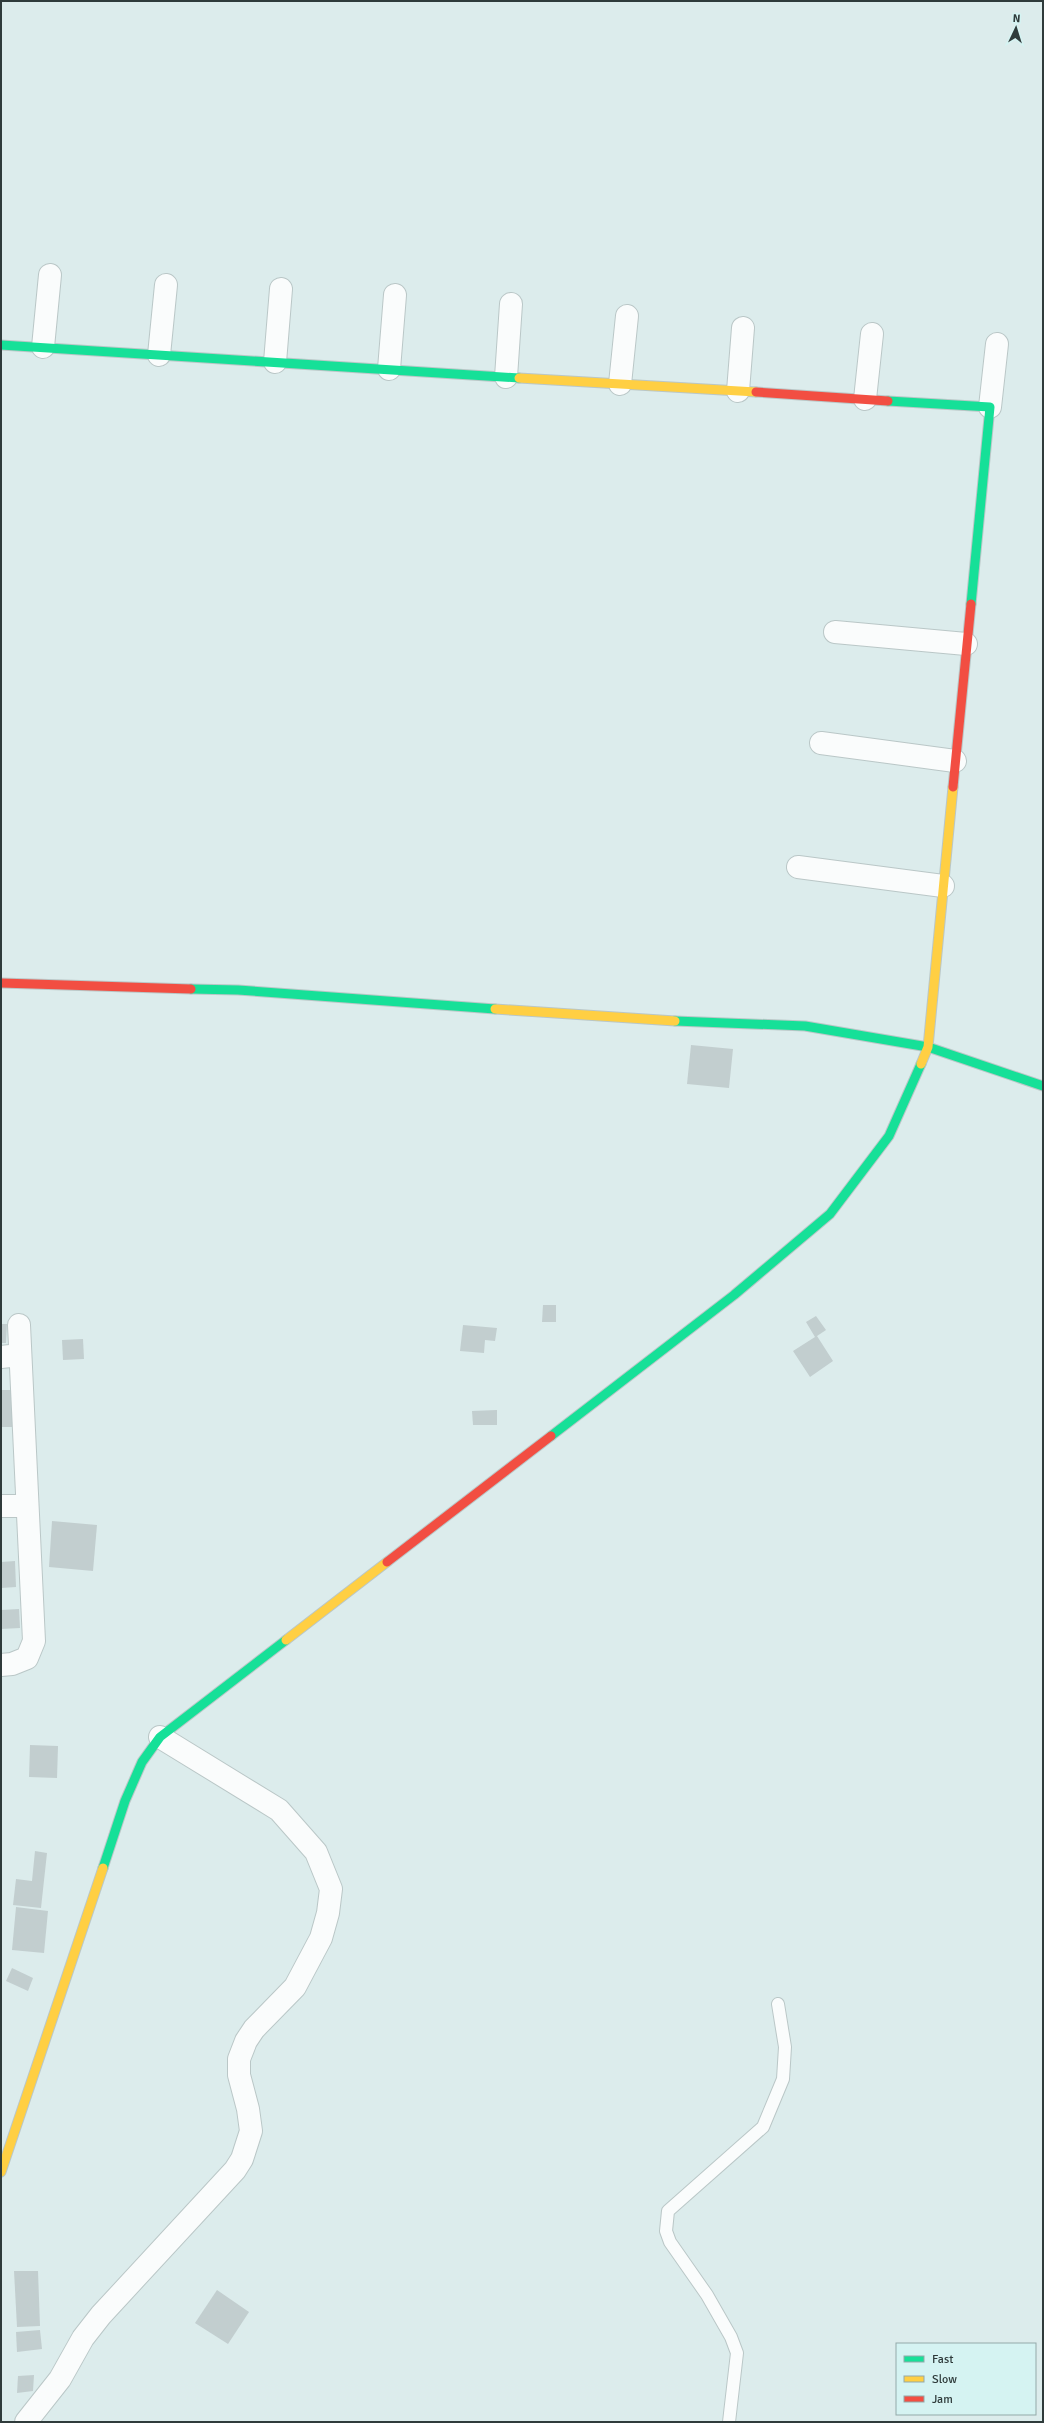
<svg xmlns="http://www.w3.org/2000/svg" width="1044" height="2423" viewBox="0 0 1044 2423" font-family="Signika,sans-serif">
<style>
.building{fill:#c2cecf}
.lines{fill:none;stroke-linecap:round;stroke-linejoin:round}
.lane-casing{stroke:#bac7c7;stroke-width:14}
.street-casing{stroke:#bac7c7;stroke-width:24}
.fast-casing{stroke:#bac7c7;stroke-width:11}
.slow-casing{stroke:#bac7c7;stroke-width:11}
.jam-casing{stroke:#bac7c7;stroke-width:11}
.lane{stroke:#fafcfc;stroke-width:12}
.street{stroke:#fafcfc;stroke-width:22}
.fast{stroke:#16e098;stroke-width:9}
.slow{stroke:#ffcf43;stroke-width:9}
.jam{stroke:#f24e42;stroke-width:9}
</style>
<rect width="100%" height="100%" fill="#dcecec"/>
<g class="building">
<polygon points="691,1045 733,1049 729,1088 687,1084"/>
<polygon points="543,1305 556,1305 556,1322 542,1322"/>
<polygon points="816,1316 826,1330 817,1336 833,1361 810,1377 793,1351 815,1337 806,1322"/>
<polygon points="1,1324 7,1324 6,1343 1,1343"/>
<polygon points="463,1325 497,1328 495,1341 485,1340 484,1353 460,1351"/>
<polygon points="83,1339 84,1359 63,1360 62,1340"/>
<polygon points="1,1390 19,1390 20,1427 1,1427"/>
<polygon points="497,1410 497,1425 473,1425 472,1411"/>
<polygon points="52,1521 97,1525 93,1571 49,1567"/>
<polygon points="15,1561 16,1587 1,1588 1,1562"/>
<polygon points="19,1609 20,1628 1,1629 1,1610"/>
<polygon points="30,1745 58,1746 57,1778 29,1777"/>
<polygon points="35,1851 47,1853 41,1908 13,1905 16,1879 32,1881"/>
<polygon points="16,1907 48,1911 44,1953 12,1950"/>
<polygon points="12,1968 33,1978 28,1991 6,1981"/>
<polygon points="14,2271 38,2271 40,2326 17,2327"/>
<polygon points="217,2290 249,2312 228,2344 195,2323"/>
<polygon points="40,2330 42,2349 17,2352 16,2332"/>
<polygon points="34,2375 33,2391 17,2393 18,2376"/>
</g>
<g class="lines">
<g class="lane-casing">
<polyline id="lane" points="729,2422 737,2353 731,2337 707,2295 670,2242 666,2231 668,2211 763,2127 783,2079 785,2047 778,2004"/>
</g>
<g class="street-casing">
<g id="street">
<polyline points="43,347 50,275"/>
<polyline points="159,355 166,285"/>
<polyline points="275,362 281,289"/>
<polyline points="389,369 395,295"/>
<polyline points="506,377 511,304"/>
<polyline points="620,384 627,316"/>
<polyline points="738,391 743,328"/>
<polyline points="865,399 872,334"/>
<polyline points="990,407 997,344"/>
<polyline points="835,632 966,644"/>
<polyline points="821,743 955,761"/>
<polyline points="798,867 943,886"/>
<polyline points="1,1357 20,1355"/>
<polyline points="1,1506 27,1506"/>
<polyline points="1,1665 12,1664 27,1658 34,1641 19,1325"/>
<polyline points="26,2422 60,2379 83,2338 101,2315 235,2170 242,2159 251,2131 248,2109 239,2075 239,2059 246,2041 254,2029 295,1987 321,1938 328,1913 331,1889 316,1852 279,1810 160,1737"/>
</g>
</g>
<g class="fast-casing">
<g id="fast">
<polyline points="1,345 519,378"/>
<polyline points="888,401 990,407 971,604"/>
<polyline points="191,989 238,990 495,1009"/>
<polyline points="675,1021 805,1026 928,1047 1043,1086"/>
<polyline points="551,1436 734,1295 830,1214 889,1136 921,1064"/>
<polyline points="103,1868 125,1801 142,1762 160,1737 286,1640"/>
</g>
</g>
<g class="slow-casing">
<g id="slow">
<polyline points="519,378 756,392"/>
<polyline points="495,1009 675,1021"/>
<polyline points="921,1064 928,1047 953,787"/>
<polyline points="286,1640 387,1562"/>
<polyline points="1,2172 103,1868"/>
</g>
</g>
<g class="jam-casing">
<g id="jam">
<polyline points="756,392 888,401"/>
<polyline points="953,787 971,604"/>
<polyline points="1,983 191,989"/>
<polyline points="387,1562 551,1436"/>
</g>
</g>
<use href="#lane" class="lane"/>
<use href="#street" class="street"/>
<use href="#fast" class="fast"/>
<use href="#slow" class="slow"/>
<use href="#jam" class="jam"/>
</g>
<rect width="1044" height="2423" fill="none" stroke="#2f3b3b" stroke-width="4"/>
<rect x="896" y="2343" width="140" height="72" fill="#d5f3f2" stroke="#93a9a9"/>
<rect x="904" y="2356" width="20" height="6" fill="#16e098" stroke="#93a9a9"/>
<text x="932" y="2363" font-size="12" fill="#2f3b3b">Fast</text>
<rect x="904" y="2376" width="20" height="6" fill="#ffcf43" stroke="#93a9a9"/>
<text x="932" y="2383" font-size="12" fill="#2f3b3b">Slow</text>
<rect x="904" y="2396" width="20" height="6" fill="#f24e42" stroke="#93a9a9"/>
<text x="932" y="2403" font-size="12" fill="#2f3b3b">Jam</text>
<g transform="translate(1016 28) rotate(4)" stroke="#d5f3f2" stroke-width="3" paint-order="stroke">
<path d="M0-3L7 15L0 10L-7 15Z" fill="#2f3b3b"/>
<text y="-6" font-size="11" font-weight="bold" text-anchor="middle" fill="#2f3b3b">N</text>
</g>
</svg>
